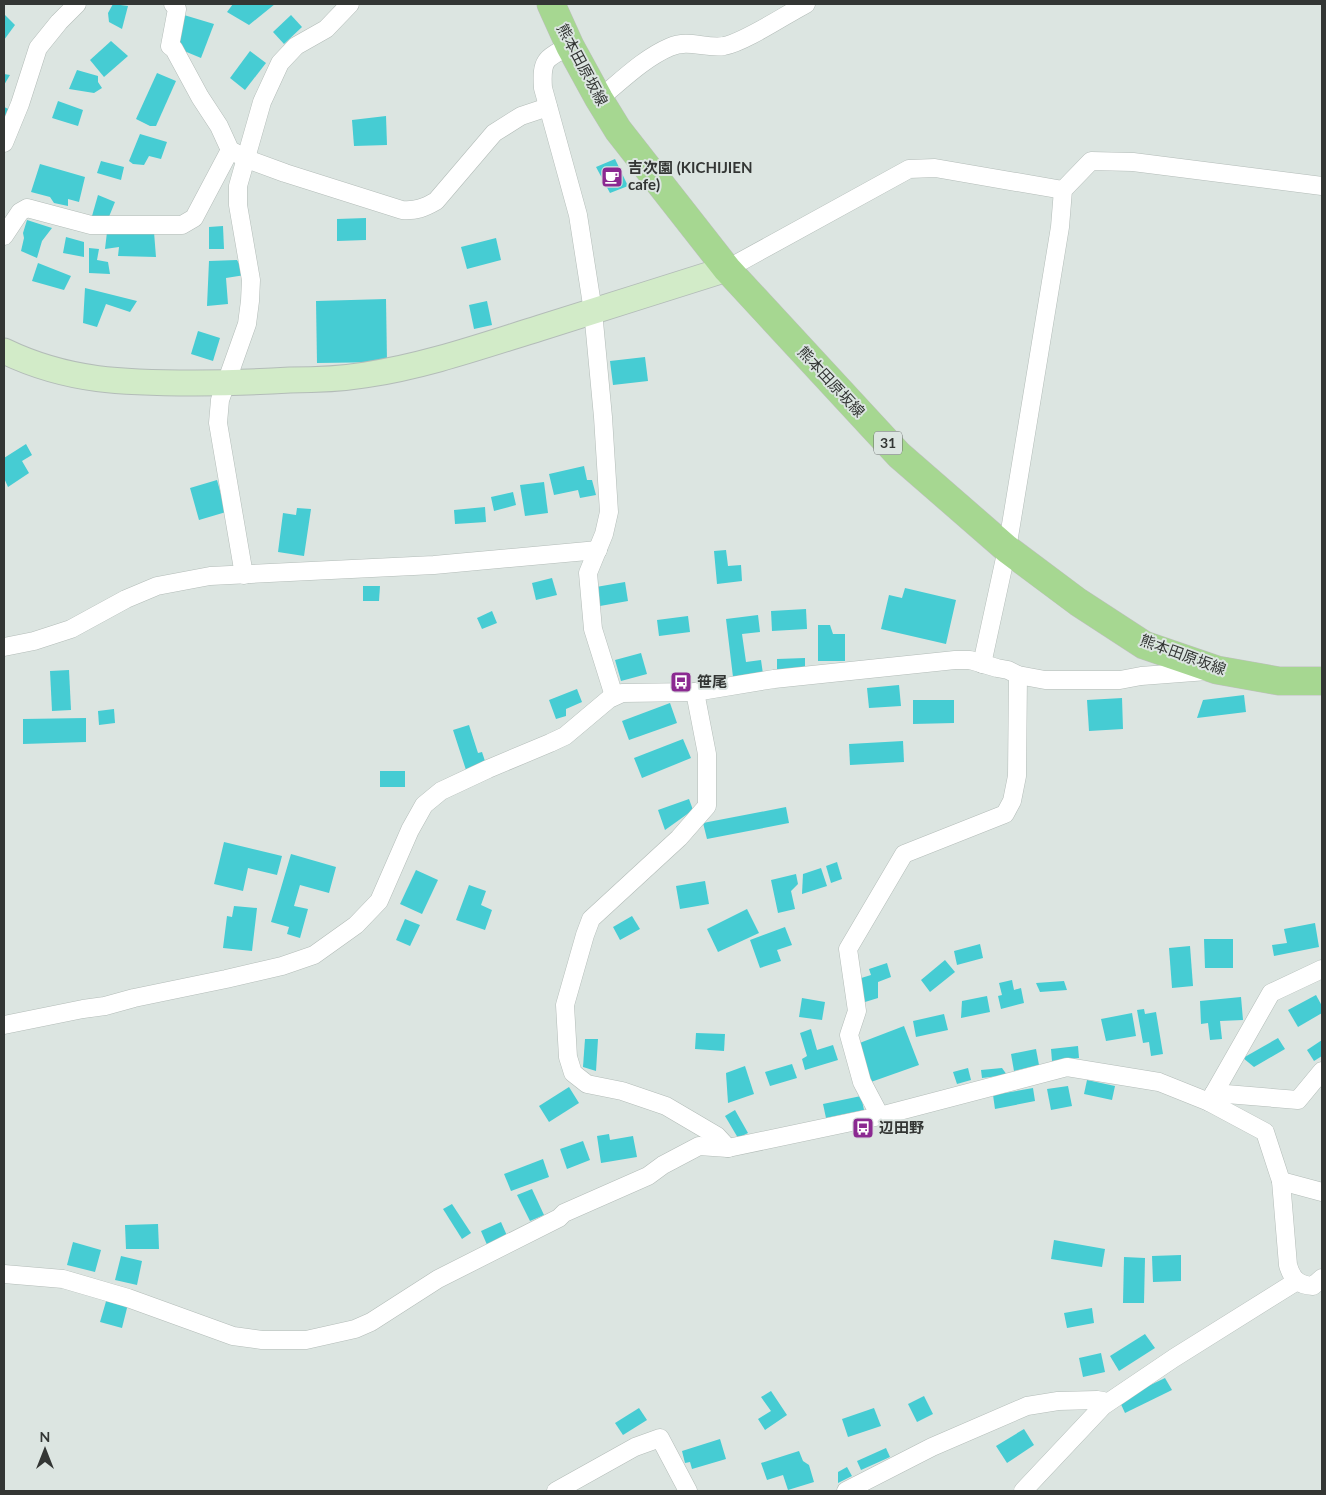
<svg xmlns="http://www.w3.org/2000/svg" width="1326" height="1495" viewBox="0 0 1326 1495" font-family="Lato,'Noto Sans JP',sans-serif">
<style>
.building{fill:#46ccd3}
.lines{fill:none;stroke-linecap:round;stroke-linejoin:round}
.street-casing{stroke:#b3bcb8;stroke-width:19}
.secondary-casing{stroke:#b3bcb8;stroke-width:27}
.primary-casing{stroke:#bebfbe;stroke-width:29}
.street{stroke:#fff;stroke-width:18}
.secondary{stroke:#d2ebc8;stroke-width:25}
.primary{stroke:#a6d791;stroke-width:28}
.labels{text-anchor:middle;stroke-width:4;stroke-linejoin:round;paint-order:stroke}
.shield{fill:#dce5e1;stroke:#666a68;stroke-width:1}
.shield-label{font-size:14px;font-weight:bold;fill:#333634}
.street-label{font-size:15px;fill:#333634;stroke:#dce5e1}
.poi-label{font-size:15px;font-weight:bold;fill:#333634;stroke:#dce5e1;text-anchor:start}
</style>
<rect width="100%" height="100%" fill="#dce5e1"/>
<g class="building">
<polygon points="113,4 128,6 122,29 109,22 108,13"/>
<polygon points="233,4 275,4 249,25 227,12"/>
<polygon points="4,14 15,25 4,40"/>
<polygon points="184,15 214,24 201,58 177,48"/>
<polygon points="291,15 302,27 284,44 273,32"/>
<polygon points="111,41 128,56 104,77 90,60"/>
<polygon points="250,51 266,63 245,90 230,78"/>
<polygon points="77,70 98,76 98,82 102,88 94,93 69,89"/>
<polygon points="157,73 176,81 156,126 150,126 136,119"/>
<polygon points="4,74 10,75 4,85"/>
<polygon points="58,101 83,110 78,126 52,118"/>
<polygon points="4,107 13,111 4,131"/>
<polygon points="386,116 387,145 354,146 352,120"/>
<polygon points="140,134 167,142 161,159 149,156 144,165 133,164 129,161"/>
<polygon points="615,159 628,186 610,193 596,167"/>
<polygon points="101,161 124,167 121,180 97,173"/>
<polygon points="40,164 85,177 79,202 68,199 68,206 54,203 50,197 31,192"/>
<polygon points="98,195 115,202 106,224 92,216"/>
<polygon points="366,218 366,240 337,241 337,219"/>
<polygon points="27,220 52,228 42,241 37,258 21,251 24,238 23,233"/>
<polygon points="223,226 224,249 209,249 209,227"/>
<polygon points="107,232 154,232 156,257 118,256 119,247 105,249"/>
<polygon points="66,237 84,242 84,257 63,253"/>
<polygon points="496,238 501,260 467,269 461,247"/>
<polygon points="89,248 99,249 97,260 108,262 110,274 89,273"/>
<polygon points="237,260 245,275 226,278 228,304 207,306 209,261"/>
<polygon points="38,263 71,276 64,290 32,281"/>
<polygon points="85,288 137,301 130,312 106,304 97,327 83,323"/>
<polygon points="386,299 387,362 317,363 316,301"/>
<polygon points="487,301 492,325 474,329 469,305"/>
<polygon points="198,331 220,338 213,361 191,354"/>
<polygon points="645,357 648,381 613,385 610,361"/>
<polygon points="26,444 32,455 22,461 29,473 8,487 4,478 4,458"/>
<polygon points="584,466 587,480 592,480 596,495 580,498 578,490 554,495 549,474"/>
<polygon points="217,480 226,512 199,520 190,488"/>
<polygon points="544,482 548,513 525,516 520,485"/>
<polygon points="513,492 516,505 494,511 491,497"/>
<polygon points="485,507 486,522 455,524 454,510"/>
<polygon points="297,508 311,509 304,556 278,552 283,513 296,515"/>
<polygon points="726,550 728,566 741,565 742,581 717,584 714,551"/>
<polygon points="552,578 557,595 536,600 532,583"/>
<polygon points="625,582 628,601 600,606 596,587"/>
<polygon points="363,586 380,586 379,601 363,601"/>
<polygon points="905,588 956,600 946,644 881,629 889,595 902,598"/>
<polygon points="806,609 807,629 772,631 771,611"/>
<polygon points="492,611 497,623 482,629 477,618"/>
<polygon points="758,615 760,632 742,634 746,662 761,660 763,674 733,677 726,619"/>
<polygon points="688,616 690,632 659,636 657,620"/>
<polygon points="818,625 830,625 833,634 845,634 845,661 818,661"/>
<polygon points="641,653 647,674 621,681 615,660"/>
<polygon points="805,658 805,668 777,670 777,659"/>
<polygon points="69,670 71,710 52,711 50,671"/>
<polygon points="899,685 901,706 869,708 867,688"/>
<polygon points="577,689 582,702 566,709 566,716 556,719 549,700"/>
<polygon points="1244,695 1246,712 1197,718 1203,700"/>
<polygon points="1122,698 1123,729 1089,731 1087,700"/>
<polygon points="913,700 954,700 954,723 913,724"/>
<polygon points="670,703 677,723 629,740 622,721"/>
<polygon points="114,709 115,723 99,725 98,711"/>
<polygon points="86,718 86,742 23,744 23,719"/>
<polygon points="469,725 478,753 482,752 486,764 466,770 453,730"/>
<polygon points="683,739 691,758 642,778 634,758"/>
<polygon points="903,741 904,762 850,765 849,744"/>
<rect x="380" y="771" width="25" height="16"/>
<polygon points="689,799 693,810 665,830 658,810"/>
<polygon points="786,807 789,823 707,839 703,823"/>
<polygon points="224,842 282,856 277,875 248,868 243,891 214,884"/>
<polygon points="291,854 336,867 329,893 300,885 294,906 308,909 300,938 287,934 289,927 271,922"/>
<polygon points="837,862 842,879 831,883 826,866"/>
<polygon points="821,868 827,886 802,894 803,874"/>
<polygon points="416,870 438,880 422,914 400,904"/>
<polygon points="796,874 798,884 791,891 795,909 778,913 771,880"/>
<polygon points="705,881 709,904 680,909 676,886"/>
<polygon points="469,885 486,891 481,905 492,910 485,930 456,920"/>
<polygon points="234,906 257,908 252,951 223,948 227,916 232,917"/>
<polygon points="747,909 759,933 718,952 707,929"/>
<polygon points="632,916 640,929 620,940 613,927"/>
<polygon points="405,919 420,925 410,946 396,940"/>
<polygon points="1315,923 1319,947 1274,956 1272,945 1287,943 1284,929"/>
<polygon points="785,927 792,945 777,950 781,961 760,968 750,940"/>
<polygon points="1204,939 1233,939 1233,968 1205,968"/>
<polygon points="980,944 983,958 957,965 954,951"/>
<polygon points="1190,946 1193,986 1172,988 1169,948"/>
<polygon points="945,960 955,972 930,992 921,980"/>
<polygon points="887,963 891,977 878,982 878,998 865,1002 858,979 871,975 869,969"/>
<polygon points="1012,980 1014,990 1021,988 1024,1003 1001,1009 998,996 1002,995 999,983"/>
<polygon points="1064,981 1067,990 1040,992 1036,983"/>
<polygon points="1316,995 1322,1006 1322,1013 1298,1027 1288,1010"/>
<polygon points="987,996 990,1012 961,1018 962,1001"/>
<polygon points="1241,997 1243,1020 1220,1021 1222,1039 1210,1040 1208,1023 1201,1024 1200,1001"/>
<polygon points="802,998 825,1002 822,1020 799,1017"/>
<polygon points="1144,1009 1145,1014 1156,1012 1163,1054 1151,1056 1149,1042 1143,1043 1137,1010"/>
<polygon points="1132,1013 1136,1036 1106,1041 1101,1019"/>
<polygon points="944,1014 948,1030 916,1037 913,1021"/>
<polygon points="904,1026 919,1065 871,1082 857,1044"/>
<polygon points="811,1029 817,1050 833,1045 838,1060 805,1070 802,1059 807,1056 800,1033"/>
<polygon points="696,1033 725,1034 724,1051 695,1049"/>
<polygon points="1278,1038 1285,1049 1254,1067 1243,1058"/>
<polygon points="585,1039 598,1039 596,1071 583,1067"/>
<polygon points="1322,1040 1322,1056 1314,1061 1307,1050"/>
<polygon points="1078,1046 1079,1058 1052,1061 1051,1049"/>
<polygon points="1036,1049 1039,1065 1014,1071 1011,1054"/>
<polygon points="792,1064 797,1078 770,1086 765,1072"/>
<polygon points="745,1066 754,1094 728,1103 726,1073"/>
<polygon points="968,1068 971,1080 957,1084 953,1072"/>
<polygon points="1002,1068 1007,1075 982,1078 981,1070"/>
<polygon points="1087,1080 1115,1086 1112,1100 1084,1094"/>
<polygon points="1068,1086 1072,1106 1051,1110 1047,1089"/>
<polygon points="569,1087 579,1103 549,1122 539,1106"/>
<polygon points="1033,1088 1035,1101 995,1109 993,1095"/>
<polygon points="861,1096 864,1110 826,1118 823,1104"/>
<polygon points="735,1110 748,1133 738,1138 725,1116"/>
<polygon points="609,1134 610,1140 633,1136 637,1157 601,1163 597,1136"/>
<polygon points="583,1141 590,1160 567,1169 560,1149"/>
<polygon points="543,1159 549,1177 511,1191 504,1174"/>
<polygon points="532,1189 544,1215 530,1221 517,1195"/>
<polygon points="452,1204 471,1233 462,1239 443,1209"/>
<polygon points="501,1222 508,1238 488,1247 481,1231"/>
<polygon points="158,1224 159,1249 126,1249 125,1225"/>
<polygon points="1054,1240 1105,1249 1102,1267 1051,1259"/>
<polygon points="73,1242 101,1250 95,1272 67,1265"/>
<polygon points="1181,1255 1181,1281 1153,1282 1152,1256"/>
<polygon points="121,1256 142,1261 137,1285 115,1280"/>
<polygon points="1124,1257 1145,1258 1144,1303 1123,1303"/>
<polygon points="107,1298 128,1304 122,1328 100,1322"/>
<polygon points="1092,1308 1094,1323 1067,1328 1064,1313"/>
<polygon points="1145,1334 1155,1348 1119,1371 1110,1356"/>
<polygon points="1101,1353 1105,1372 1083,1377 1079,1358"/>
<polygon points="1165,1378 1172,1390 1125,1413 1119,1400"/>
<polygon points="771,1391 787,1415 765,1430 758,1419 771,1411 761,1397"/>
<polygon points="924,1396 933,1414 917,1422 908,1404"/>
<polygon points="639,1408 647,1420 623,1435 615,1423"/>
<polygon points="874,1408 881,1426 848,1437 842,1419"/>
<polygon points="1024,1429 1034,1445 1007,1463 996,1446"/>
<polygon points="720,1439 726,1459 692,1469 690,1462 685,1463 682,1451"/>
<polygon points="886,1448 890,1457 861,1470 857,1461"/>
<polygon points="799,1451 803,1461 809,1465 814,1482 788,1490 783,1475 767,1480 761,1463"/>
<polygon points="847,1467 852,1476 838,1483 838,1472"/>
</g>
<g class="lines">
<g class="street-casing">
<g id="street">
<path d="M 173,4 L 177,9 L 170,46 L 174,49 L 200,97 L 219,126 L 230,150 L 247,159 L 285,173 L 402,210 C 416,211 424,208 436,201 L 494,133 L 521,116 L 548,107"/>
<path d="M 570,46 C 546,58 541,59 543,88 L 578,215 L 593,311 L 603,417 L 609,512 L 604,534 L 588,573 L 593,629 L 614,696"/>
<path d="M 599,99 C 621,81 644,58 670,47 C 688,39 706,49 724,46 C 745,42 785,15 806,4"/>
<polyline points="4,143 20,104 38,48 59,22 77,4"/>
<polyline points="4,236 20,212 27,208 91,225 182,225 194,218 230,150"/>
<polyline points="727,269 909,169 935,168 1063,190"/>
<polyline points="244,575 218,423 220,400 247,324 250,301 251,280 238,205 238,186 262,102 280,63 296,46 326,29 350,4"/>
<polyline points="4,647 34,641 71,629 126,599 157,586 210,576 434,565 598,550"/>
<polyline points="982,664 1007,549 1060,227 1063,190 1091,161 1133,162 1322,186"/>
<polyline points="695,692 707,754 707,806 679,838 591,919 585,935 565,1005 568,1057 573,1073 587,1084 622,1091 666,1106 717,1136 728,1148"/>
<polyline points="4,1025 83,1009 105,1006 134,998 226,979 282,966 314,955 356,925 379,901 410,830 424,805 441,791 488,769 550,743 565,736 609,699 622,693 695,692 774,679 955,660 970,660 997,668 1008,670 1018,675 1045,680 1120,680 1141,676 1207,671"/>
<polyline points="1214,1093 1298,1100 1322,1071"/>
<polyline points="1209,1102 1271,993 1322,969"/>
<polyline points="880,1116 862,1082 849,1035 857,1011 848,949 904,854 1005,814 1012,801 1017,776 1018,675"/>
<polyline points="1281,1181 1322,1192"/>
<path d="M 4,1274 L 63,1279 L 128,1298 L 233,1336 L 262,1340 L 306,1340 L 355,1329 L 371,1322 L 438,1279 L 559,1218 L 564,1213 L 648,1176 L 663,1165 L 699,1146 L 728,1148 L 880,1116 L 1067,1067 L 1159,1082 L 1209,1102 L 1265,1132 L 1281,1181 L 1288,1265 C 1292,1279 1298,1285 1313,1286 L 1322,1278"/>
<polyline points="556,1491 635,1447 660,1438 688,1491"/>
<polyline points="846,1491 932,1447 1027,1406 1058,1401 1097,1400 1103,1401 1106,1403"/>
<polyline points="1023,1491 1103,1406 1174,1358 1297,1281"/>
</g>
</g>
<g class="secondary-casing">
<path id="secondary" d="M 4,351 C 68,382 126,383 195,383 C 227,383 258,382 290,380 C 315,380 340,379 365,375 C 425,366 482,346 540,328 C 602,308 665,289 727,269"/>
</g>
<g class="primary-casing">
<polyline id="primary" points="551,4 570,46 599,99 618,130 727,269 899,455 1007,549 1078,602 1144,645 1217,670 1279,681 1322,681"/>
</g>
<use href="#street" class="street"/>
<use href="#secondary" class="secondary"/>
<use href="#primary" class="primary"/>
</g>
<defs>
<g id="cafe-square" transform="scale(1.125)"><rect x="-9" y="-9" width="18" height="18" rx="4" fill="#8b2991" stroke="#dce5e1"/><path d="M-5.5-4.5H6V0H3Q3 3.5 0 3.5H-2.5Q-5.5 3.5-5.5 0ZM3-3.2v2h1.7v-2ZM-6 4.5H4V6H-6Z" fill="#fff"/></g>
<g id="bus-square" transform="scale(1.125)"><rect x="-9" y="-9" width="18" height="18" rx="4" fill="#8b2991" stroke="#dce5e1"/><path d="M-5-6H5V4H4V6H2V4H-2V6H-4V4H-5ZM-3.5-4V0h7V-4ZM-3.5 1.2v1.5H-2V1.2ZM2 1.2v1.5H3.5V1.2Z" fill="#fff"/></g>
</defs>
<g fill-rule="evenodd">
<use href="#cafe-square" x="612" y="177"/>
<use href="#bus-square" x="681" y="682"/>
<use href="#bus-square" x="863" y="1128"/>
</g>
<g class="labels">
<rect class="shield" x="874" y="431.5" width="28" height="23" rx="4"/>
<g class="shield-label">
<text x="888" y="448">31</text>
</g>
<g class="street-label">
<text transform="translate(582 65) rotate(62)" y="5">熊本田原坂線</text>
<text transform="translate(831 382) rotate(47)" y="5">熊本田原坂線</text>
<text transform="translate(1183 655) rotate(20)" y="5">熊本田原坂線</text>
</g>
<g class="poi-label">
<text x="628" y="173">吉次園 (KICHIJIEN<tspan x="628" dy="17">cafe)</tspan></text>
<text x="697" y="687">笹尾</text>
<text x="879" y="1133">辺田野</text>
</g>
</g>
<rect width="1326" height="1495" fill="none" stroke="#333634" stroke-width="10"/>
<g transform="translate(45 1450)" stroke="#dce5e1" stroke-width="4" paint-order="stroke">
<path d="M0-4L9 19L0 12L-9 19Z" fill="#333634"/>
<text y="-8" font-size="14" font-weight="bold" text-anchor="middle" fill="#333634">N</text>
</g>
</svg>
